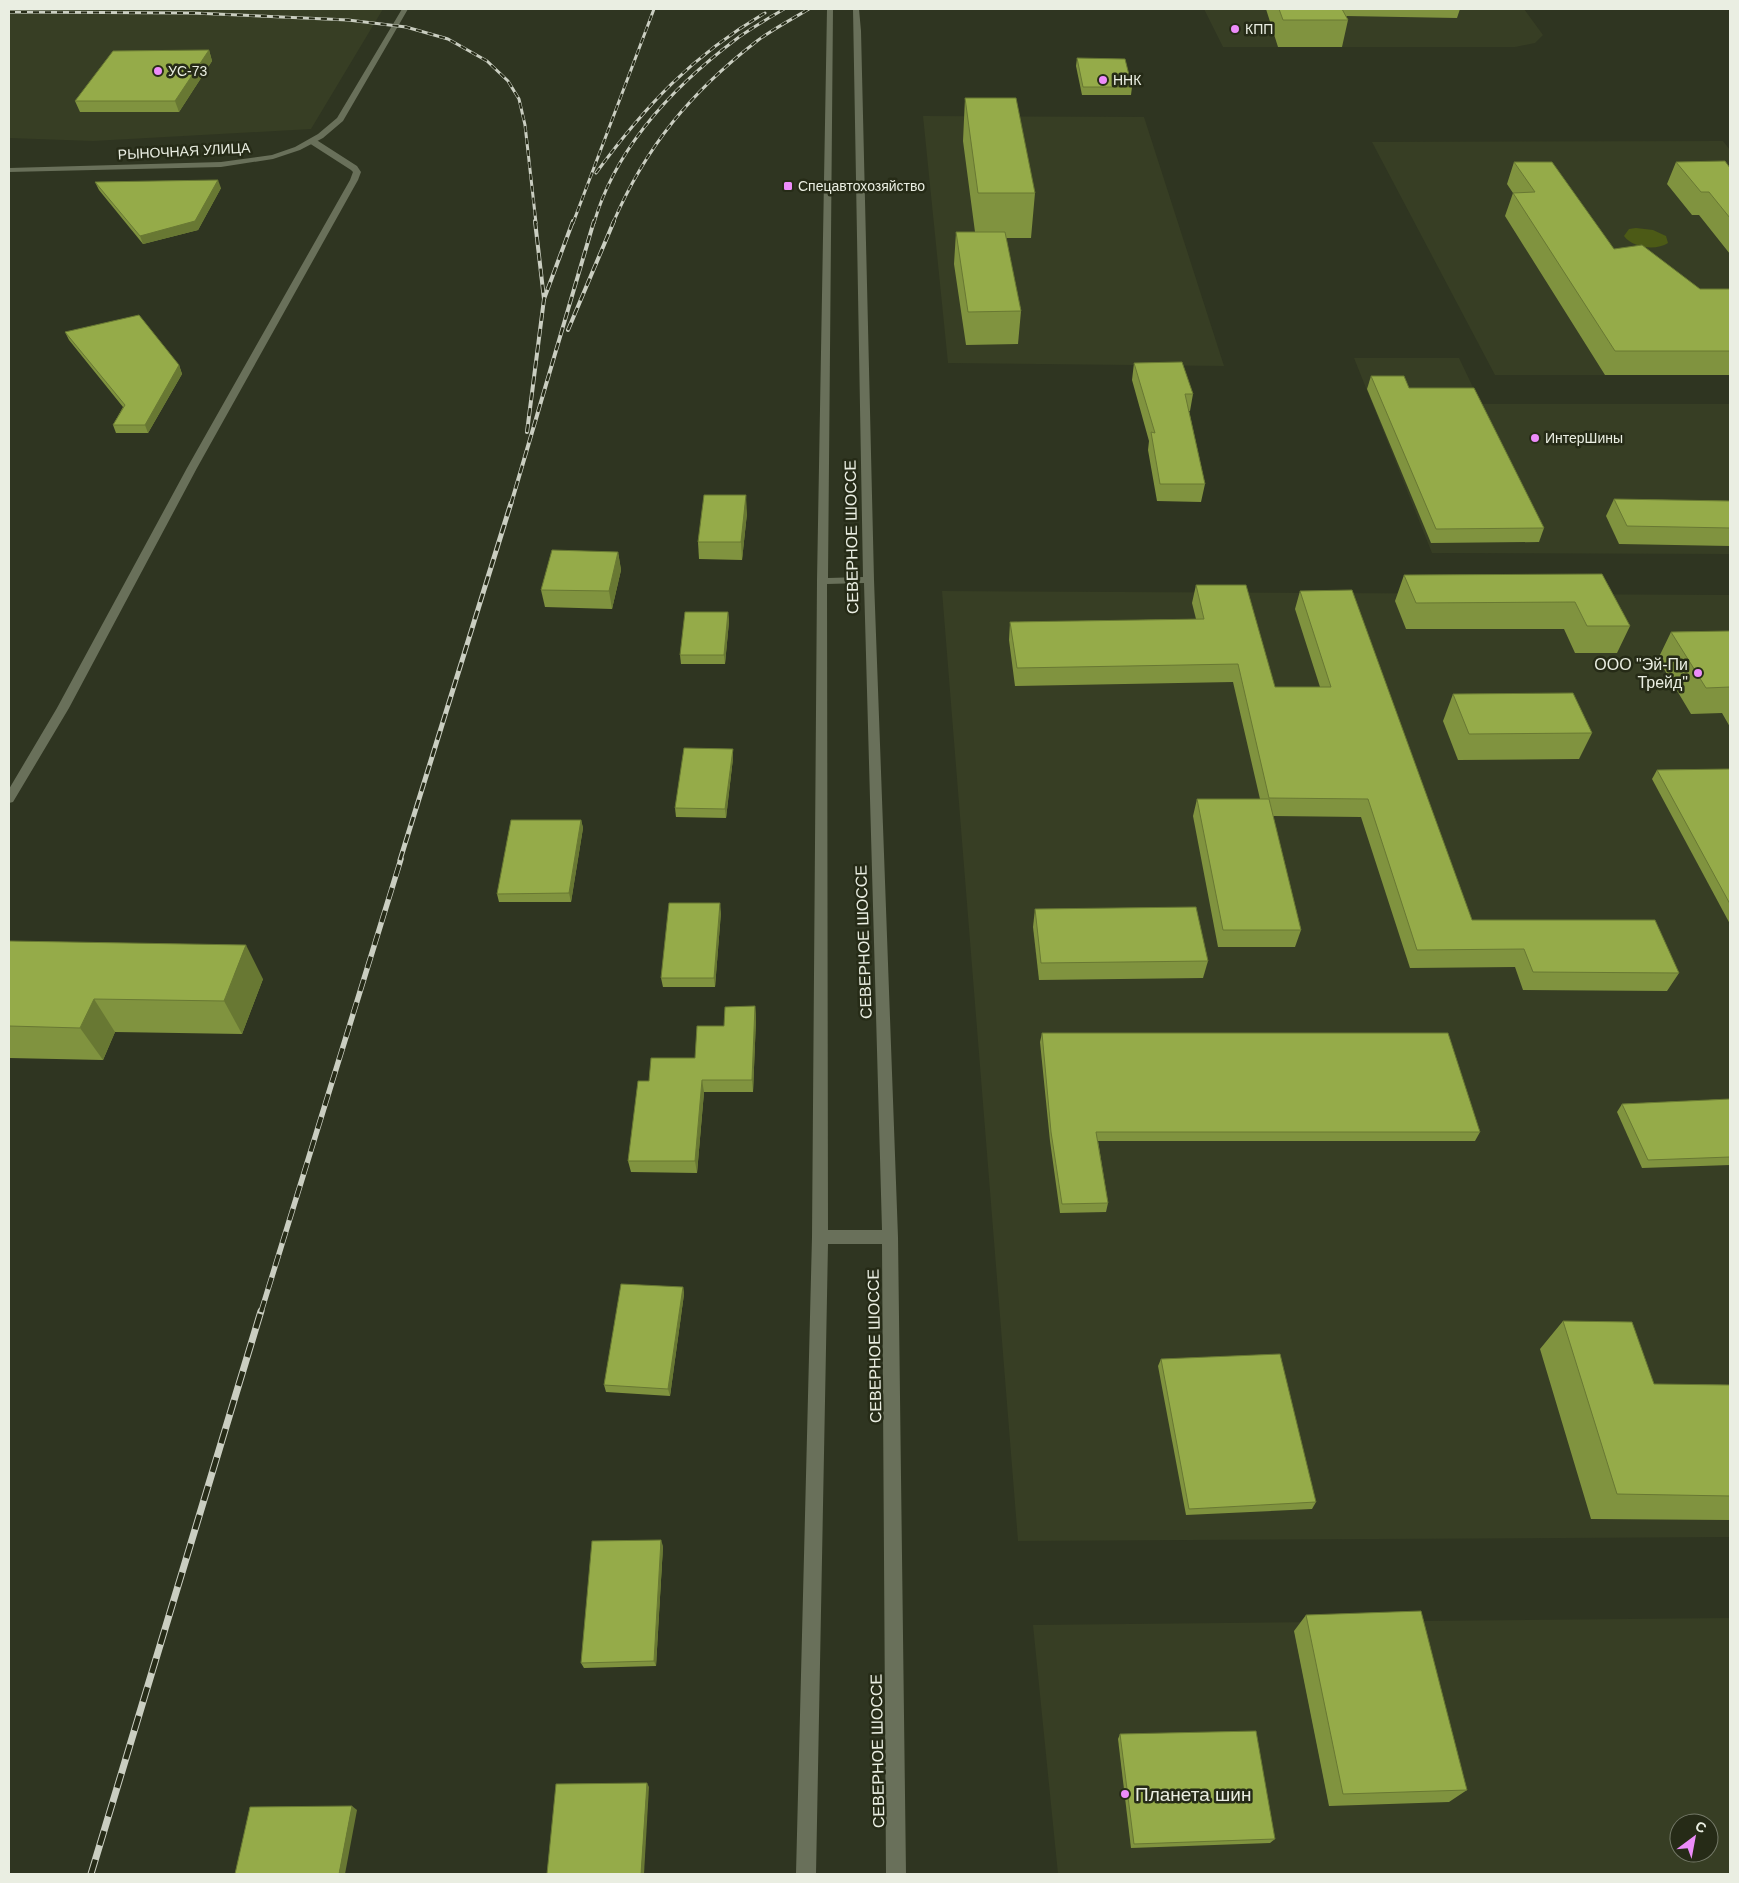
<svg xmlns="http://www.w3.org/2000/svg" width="1739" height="1883" viewBox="0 0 1739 1883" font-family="Arial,sans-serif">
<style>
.built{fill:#373e24;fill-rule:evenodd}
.green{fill:#4c5a16}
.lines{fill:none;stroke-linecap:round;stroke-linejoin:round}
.minor{fill:#69705a;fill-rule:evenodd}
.tertiary{fill:#69705a;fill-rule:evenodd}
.secondary{fill:#69705a;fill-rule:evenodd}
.rail-far4-casing{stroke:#cacec1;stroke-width:3}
.rail-far3-casing{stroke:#cacec1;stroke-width:4}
.rail-far2-casing{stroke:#cacec1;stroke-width:5}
.rail-far1-casing{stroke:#cacec1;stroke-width:5.5}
.rail-casing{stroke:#cacec1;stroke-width:7}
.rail-far4{stroke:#262b17;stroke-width:2;stroke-dasharray:6;stroke-linecap:butt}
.rail-far3{stroke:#262b17;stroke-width:2.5;stroke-dasharray:8;stroke-linecap:butt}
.rail-far2{stroke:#262b17;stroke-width:3;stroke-dasharray:9;stroke-linecap:butt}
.rail-far1{stroke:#262b17;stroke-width:4;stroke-dasharray:12;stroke-linecap:butt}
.rail{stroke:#262b17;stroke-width:5;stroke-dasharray:15;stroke-linecap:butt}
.wall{fill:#80933f}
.shaded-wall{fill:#687833}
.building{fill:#95ab49;stroke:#687833}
.poi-dot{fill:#ed8cfa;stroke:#262b17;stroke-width:2}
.labels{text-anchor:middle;stroke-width:5;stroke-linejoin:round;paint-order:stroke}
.far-poi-label{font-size:14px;fill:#eaeee2;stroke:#262b17;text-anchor:start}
.far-street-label{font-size:14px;fill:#eaeee2;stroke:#262b17}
.street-label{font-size:16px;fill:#eaeee2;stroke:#262b17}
.poi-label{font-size:16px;fill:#eaeee2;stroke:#262b17;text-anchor:end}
.near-poi-label{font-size:19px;fill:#eaeee2;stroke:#262b17;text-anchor:start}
</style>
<rect width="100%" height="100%" fill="#2f3521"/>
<g class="built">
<polygon points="9,9 383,9 311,129 93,141 9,138"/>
<polygon points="1204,9 1524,9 1543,35 1535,43 1515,47 1223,47"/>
<polygon points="923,116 1144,117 1224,366 948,363"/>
<polygon points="1723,141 1730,150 1730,375 1495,375 1372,142"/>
<polygon points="1354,358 1459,358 1481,404 1730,404 1730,554 1432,553"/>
<polygon points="942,591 1730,595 1730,1537 1018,1541"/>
<path d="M 1730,1618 L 1730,1874 L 1058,1874 L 1033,1625 ZM 1679,1823 L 1709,1823 L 1709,1853 L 1679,1853 Z"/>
</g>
<path class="green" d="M 1636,228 L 1653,230 L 1666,236 L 1668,243 C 1656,251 1633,248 1624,236 L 1629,229 Z"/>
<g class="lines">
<polygon class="minor" points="309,139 315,139 357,166 361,172 358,180 197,468 69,708 13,802 9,803 9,789 57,708 187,468 350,180 353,172 351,170 309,143"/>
<polygon class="tertiary" points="402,9 408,9 343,121 323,138 300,150 273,159 221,167 9,172 9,168 221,162 272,155 295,147 318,134 337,118"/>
<path class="secondary" d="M 827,9 L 833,9 L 828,578 L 863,577 L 853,9 L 859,9 L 861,31 L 874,580 L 898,1237 L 906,1874 L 886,1874 L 882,1244 L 828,1244 L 816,1874 L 796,1874 L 812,1237 L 817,581 ZM 864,583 L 882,1230 L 828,1230 L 827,584 Z"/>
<g class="rail-far4-casing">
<g id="rail-far4">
<polyline points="9,12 193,13 348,20 406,27 448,39 487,61 508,81 519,99 525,125 536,223"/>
<path d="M 596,173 C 646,105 692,56 765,13"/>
<polyline points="573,223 654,9"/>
<path d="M 594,223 C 616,146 676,84 739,37 C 753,27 769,18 784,9"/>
<path d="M 613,223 C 646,146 691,92 757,41 C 773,29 792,19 809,9"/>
</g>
</g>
<g class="rail-far3-casing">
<g id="rail-far3">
<polyline points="535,221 544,299"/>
<polyline points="568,330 614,221"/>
<polyline points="527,432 544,299 573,221"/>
<polyline points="511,504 594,221"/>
</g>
</g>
<g class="rail-far2-casing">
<polyline id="rail-far2" points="400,860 511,503"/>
</g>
<g class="rail-far1-casing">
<polyline id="rail-far1" points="261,1312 401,859"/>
</g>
<g class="rail-casing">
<polyline id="rail" points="91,1874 261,1311"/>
</g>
<use href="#rail-far4" class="rail-far4"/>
<use href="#rail-far3" class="rail-far3"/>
<use href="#rail-far2" class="rail-far2"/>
<use href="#rail-far1" class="rail-far1"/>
<use href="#rail" class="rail"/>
</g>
<g class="wall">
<polygon points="1266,9 1460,9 1457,18 1346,16 1348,20 1342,47 1278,47"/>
<polygon points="209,50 212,61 179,112 80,112 75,101"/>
<polygon points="1077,58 1132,87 1131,95 1082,95 1076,66"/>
<polygon points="965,98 1035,193 1031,238 1006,238 1021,311 1018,344 966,345 954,264 956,232 975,232 963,141"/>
<polygon points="1514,162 1614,249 1700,289 1730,289 1730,375 1605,375 1505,216 1513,193 1507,184"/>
<polygon points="1676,162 1730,168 1730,254 1699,215 1692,215 1667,184"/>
<polygon points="95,182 221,188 198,230 143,244 99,190"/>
<polygon points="65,332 179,365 182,374 148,433 116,433 113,425 123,407 69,340"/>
<polygon points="1134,363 1193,394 1190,411 1189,411 1205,484 1201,502 1157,501 1148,450 1149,441 1132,380"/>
<polygon points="1371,376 1409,388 1544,528 1539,542 1431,543 1367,389"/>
<polygon points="1614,499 1730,501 1730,546 1619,544 1606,516"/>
<polygon points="747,513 742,560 699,559 698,542"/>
<polygon points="618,552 621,570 612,609 545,607 541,590"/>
<polygon points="1602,574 1630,626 1617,653 1575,653 1564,629 1406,629 1395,601 1404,575"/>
<polygon points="1196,585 1275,687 1320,687 1295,609 1300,591 1472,920 1679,973 1667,991 1523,990 1515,967 1410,968 1361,817 1273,816 1301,930 1295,947 1218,947 1193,816 1197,799 1260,799 1233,682 1015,686 1009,640 1010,622 1196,619 1192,603"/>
<polygon points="728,612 729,621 725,664 681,664 680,655"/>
<polygon points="1730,631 1730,727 1722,713 1691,714 1658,659 1671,632"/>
<polygon points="1453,694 1592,733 1579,759 1458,760 1443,721"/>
<polygon points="733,749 733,758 726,818 676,817 675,808"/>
<polygon points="1730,769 1730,924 1652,779 1657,770"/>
<polygon points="581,820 583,828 571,902 499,902 497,894"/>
<polygon points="1035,909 1208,961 1203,978 1039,980 1033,927"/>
<polygon points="721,912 715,987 663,987 661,978"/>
<polygon points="9,941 263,979 242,1034 115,1032 103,1060 9,1058"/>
<polygon points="755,1006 756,1019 753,1092 704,1092 697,1173 631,1172 628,1161 649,1081 695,1058 724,1026"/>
<polygon points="1042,1033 1480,1132 1475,1141 1098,1141 1108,1203 1106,1212 1060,1213 1050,1141 1040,1042"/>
<polygon points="1730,1099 1730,1165 1642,1168 1617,1112 1622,1104"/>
<polygon points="683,1287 684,1294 670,1396 606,1392 604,1385"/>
<polygon points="1563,1321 1654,1384 1730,1385 1730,1520 1591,1519 1540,1349"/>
<polygon points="1161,1359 1316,1502 1312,1509 1186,1515 1158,1366"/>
<polygon points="663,1546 656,1666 584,1668 581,1663"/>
<polygon points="1306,1615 1467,1790 1449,1802 1329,1806 1294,1631"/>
<polygon points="1120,1734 1275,1839 1270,1843 1131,1848 1118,1739"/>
</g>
<g class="shaded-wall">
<polygon points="209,50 212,61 179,112 175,101"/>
<polygon points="218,180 221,188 198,230 143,244 140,236"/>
<polygon points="179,365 182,374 148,433 145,425"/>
<polygon points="746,495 747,513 742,560 741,542"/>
<polygon points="618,552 621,570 612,609 609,591"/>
<polygon points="728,612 729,621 725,664 724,655"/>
<polygon points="733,749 733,758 726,818 725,809"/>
<polygon points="581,820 583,828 571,902 569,893"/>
<polygon points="720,903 721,912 715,987 714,978"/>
<polygon points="246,945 263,979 242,1034 224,1001"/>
<polygon points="94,999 115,1032 103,1060 80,1028"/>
<polygon points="755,1006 756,1019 753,1092 752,1080"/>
<polygon points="702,1080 704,1092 697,1173 695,1161"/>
<polygon points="683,1287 684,1294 670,1396 668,1389"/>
<polygon points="661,1540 663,1546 656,1666 654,1661"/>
<polygon points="647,1783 649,1787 644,1874 641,1874"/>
<polygon points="352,1806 357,1810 345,1874 339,1874"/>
</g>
<g class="building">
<polygon points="1279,9 1342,9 1348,20 1283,20"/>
<polygon points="209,50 175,101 75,101 113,51"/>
<polygon points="1077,58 1125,59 1132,87 1083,87"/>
<polygon points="965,98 1016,98 1035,193 978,193"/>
<polygon points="1725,161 1730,168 1730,218 1709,192 1701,192 1676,162"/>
<polygon points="1514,162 1552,162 1614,249 1642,245 1700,289 1730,289 1730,351 1615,351 1513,193 1535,192"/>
<polygon points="218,180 195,221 140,236 95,182"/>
<polygon points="956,232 1005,232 1021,311 968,312"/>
<polygon points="139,315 179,365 145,425 113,425 125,405 65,332"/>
<polygon points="1182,362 1193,394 1185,394 1205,484 1160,484 1151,432 1155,433 1134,363"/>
<polygon points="1371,376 1404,376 1409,388 1474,388 1544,528 1436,529"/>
<polygon points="704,495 746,495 741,542 698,542"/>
<polygon points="1614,499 1730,501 1730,528 1627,526"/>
<polygon points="552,550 618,552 609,591 541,590"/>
<polygon points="1602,574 1630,626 1587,626 1575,602 1416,603 1404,575"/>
<polygon points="1196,585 1246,585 1275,687 1331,687 1300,591 1352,590 1472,920 1655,920 1679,973 1533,972 1524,949 1417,950 1368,799 1269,798 1238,664 1017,668 1010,622 1204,619"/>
<polygon points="685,612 728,612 724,655 680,655"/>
<polygon points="1730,631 1730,687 1706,688 1671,632"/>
<polygon points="1573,693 1592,733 1469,734 1453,694"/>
<polygon points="684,748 733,749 725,809 675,808"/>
<polygon points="1730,769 1730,904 1657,770"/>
<polygon points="1197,799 1269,799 1301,930 1223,930"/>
<polygon points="511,820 581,820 569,893 497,894"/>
<polygon points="669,903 720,903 714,978 661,978"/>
<polygon points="1196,907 1208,961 1041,963 1035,909"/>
<polygon points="9,941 246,945 224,1001 94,999 80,1028 9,1026"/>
<polygon points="755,1006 752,1080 702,1080 695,1161 628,1161 638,1081 649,1081 651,1058 695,1058 697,1026 724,1026 725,1007"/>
<polygon points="1042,1033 1448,1033 1480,1132 1096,1132 1108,1203 1062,1204 1051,1132"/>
<polygon points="1730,1099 1730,1157 1648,1160 1622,1104"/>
<polygon points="621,1284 683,1287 668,1389 604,1385"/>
<polygon points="1563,1321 1632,1322 1654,1384 1730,1385 1730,1496 1617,1494"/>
<polygon points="1280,1354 1316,1502 1189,1509 1161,1359"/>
<polygon points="661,1540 654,1661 581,1663 592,1541"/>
<polygon points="1421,1611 1467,1790 1343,1794 1306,1615"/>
<polygon points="1256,1731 1275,1839 1134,1844 1120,1734"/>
<polygon points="647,1783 641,1874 547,1874 556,1784"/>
<polygon points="352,1806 339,1874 235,1874 250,1807"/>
</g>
<g class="poi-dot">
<circle cx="1235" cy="29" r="5"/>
<circle cx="158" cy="71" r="5"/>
<circle cx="1103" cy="80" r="5"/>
<rect x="783" y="181" width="10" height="10" rx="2.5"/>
<circle cx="1535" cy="438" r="5"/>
<circle cx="1698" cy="673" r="5"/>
<circle cx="1125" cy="1794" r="5"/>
</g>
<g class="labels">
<g class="far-poi-label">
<text x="1245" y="34">КПП</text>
<text x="168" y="76">УС-73</text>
<text x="1113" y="85">ННК</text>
<text x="798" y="191">Спецавтохозяйство</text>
<text x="1545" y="443">ИнтерШины</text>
</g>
<g class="far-street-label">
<text transform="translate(184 151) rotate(-3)" y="5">РЫНОЧНАЯ УЛИЦА</text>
</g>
<g class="street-label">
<text transform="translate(851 537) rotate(-91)" y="6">СЕВЕРНОЕ ШОССЕ</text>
<text transform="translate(863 942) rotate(-92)" y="6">СЕВЕРНОЕ ШОССЕ</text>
<text transform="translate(874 1346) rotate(-91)" y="6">СЕВЕРНОЕ ШОССЕ</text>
<text transform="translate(877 1751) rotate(-91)" y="6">СЕВЕРНОЕ ШОССЕ</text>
</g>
<g class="poi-label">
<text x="1688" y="670">ООО "Эй-Пи<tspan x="1688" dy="18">Трейд"</tspan></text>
</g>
<g class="near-poi-label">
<text x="1135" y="1801">Планета шин</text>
</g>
</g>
<rect width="1739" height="1883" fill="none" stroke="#eaeee2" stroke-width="20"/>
<g transform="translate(1694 1838) rotate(32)"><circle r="24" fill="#262b17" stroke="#747968"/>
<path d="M0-4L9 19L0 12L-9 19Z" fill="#ed8cfa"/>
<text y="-8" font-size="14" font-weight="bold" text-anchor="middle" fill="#eaeee2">С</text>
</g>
</svg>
